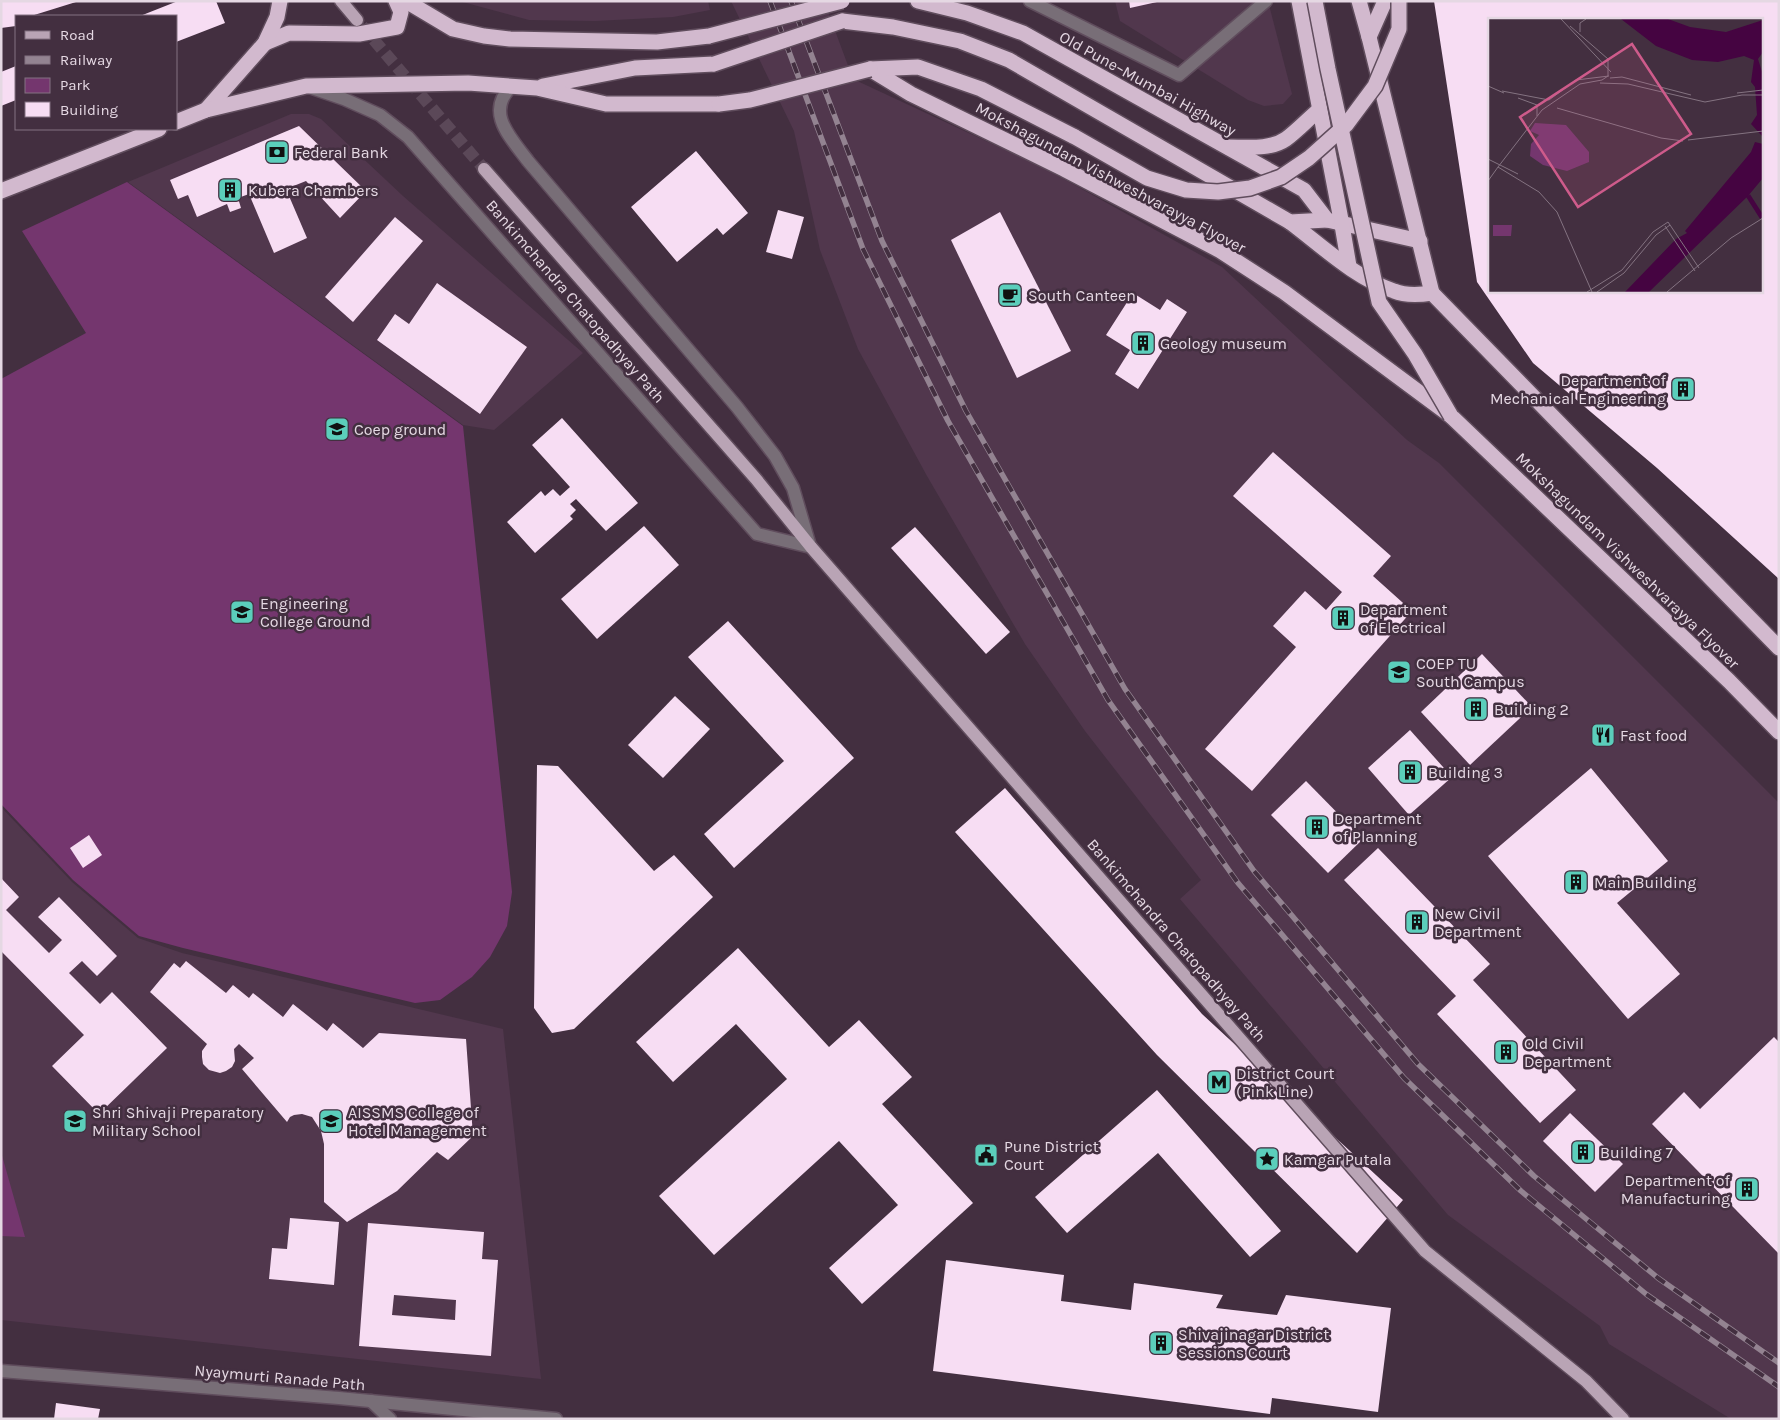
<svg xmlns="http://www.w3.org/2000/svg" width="1780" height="1420" viewBox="0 0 1780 1420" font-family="Karla,sans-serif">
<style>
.built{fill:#51374d}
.green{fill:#74366e}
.building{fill:#f7ddf3;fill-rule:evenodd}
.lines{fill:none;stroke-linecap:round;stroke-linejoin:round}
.major-tunnel{stroke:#5b4858;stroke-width:12;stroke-dasharray:12 6;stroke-linecap:butt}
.minor-casing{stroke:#604d5d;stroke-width:15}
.major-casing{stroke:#604d5d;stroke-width:15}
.highway-casing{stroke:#604d5d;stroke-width:18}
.minor{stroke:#786e77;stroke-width:12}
.major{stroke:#b9a4b5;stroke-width:12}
.highway{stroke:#d2b9ce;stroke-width:15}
.rail-casing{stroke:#938391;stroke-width:5.5}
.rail{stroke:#432f40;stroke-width:4;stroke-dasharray:11;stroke-linecap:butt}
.highway-bridge-casing{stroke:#604d5d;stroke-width:18;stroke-linecap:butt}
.highway-bridge{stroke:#d2b9ce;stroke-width:15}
.labels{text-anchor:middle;stroke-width:5;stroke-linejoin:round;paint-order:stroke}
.street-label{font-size:16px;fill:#e5d8e3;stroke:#432f40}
.poi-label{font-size:16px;fill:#e5d8e3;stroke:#432f40;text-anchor:start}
.inset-river{fill:none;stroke:#450441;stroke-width:2.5}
.inset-road{fill:none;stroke:#847381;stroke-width:1}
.view{fill:#ce5b8b;fill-opacity:0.15;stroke:#ce5b8b;stroke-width:2.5}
.inset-edge{fill:none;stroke:#e5d8e3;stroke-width:2.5}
</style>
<rect width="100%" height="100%" fill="#432f40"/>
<g class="built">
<polygon points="459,1 708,1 710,10 673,17 595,21 529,20"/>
<polygon points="731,1 824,1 853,79 1044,168 1222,267 1407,440 1439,463 1779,803 1779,1419 1731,1419 1609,1344 1600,1326 1448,1215 1180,899 1201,880 1085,731 1025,644 927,476 858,349 820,250 794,131"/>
<polygon points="1115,1 1268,1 1292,94 1283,104 1264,106 1248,100 1120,21"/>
<polygon points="291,114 309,114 321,119 403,196 583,353 494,430 463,425 128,182"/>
<polygon points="1,807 72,882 138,938 182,953 503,1029 541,1379 1,1320"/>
</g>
<g class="green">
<polygon points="127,182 463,426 512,892 507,926 490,957 472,977 440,1000 415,1003 183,948 139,936 73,880 1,804 1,379 86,333 22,231"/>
<polygon points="1,1152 25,1237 1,1236"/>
</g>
<g class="building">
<polygon points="1,1 76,1 76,2 31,16 16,16 16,26 1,28"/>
<polygon points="178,1 216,1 225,23 176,42 176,16 140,16"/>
<polygon points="1129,1 1157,1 1157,2 1130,8"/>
<path d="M 1434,1 L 1779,1 L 1779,579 L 1657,468 L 1533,363 L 1477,282 ZM 1489,19 L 1761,19 L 1761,291 L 1489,291 Z"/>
<polygon points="16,66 16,100 1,106 1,72"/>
<polygon points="299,126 366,191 340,218 306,181 286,189 307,238 274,253 249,194 238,198 241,208 230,212 227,204 197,217 188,195 178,199 170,180"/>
<polygon points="696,151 748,213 723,235 717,228 677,262 631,207"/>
<polygon points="778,210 804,217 792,259 766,252"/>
<polygon points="1000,212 1071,351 1017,378 951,240"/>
<polygon points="395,217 423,241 353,322 325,297"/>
<polygon points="437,283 527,347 480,414 377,340 395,314 409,324"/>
<polygon points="1133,293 1160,310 1167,299 1187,312 1138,389 1115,374 1130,350 1106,335"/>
<polygon points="562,418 638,503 606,531 576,499 570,504 576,510 570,516 573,519 535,553 507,522 541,491 545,496 553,489 560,496 570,487 532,445"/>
<polygon points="1273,452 1391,556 1373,576 1412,611 1252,791 1205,749 1296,647 1273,626 1305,591 1326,610 1342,592 1233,496"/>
<polygon points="644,526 679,565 597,639 561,599"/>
<polygon points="915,527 1010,632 986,654 891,548"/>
<polygon points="728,621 854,758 734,868 704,834 784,761 688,657"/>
<polygon points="1482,654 1532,707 1470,765 1421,712"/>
<polygon points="675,696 710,729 663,778 628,745"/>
<polygon points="1410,730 1452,777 1409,815 1368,768"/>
<polygon points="537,765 558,766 654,871 674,855 713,897 574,1029 552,1033 534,1008"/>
<polygon points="1591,768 1668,861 1617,903 1680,974 1628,1019 1488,856"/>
<polygon points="1306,781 1363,839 1328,873 1271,815"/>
<polygon points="1005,788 1202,1014 1403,1200 1357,1253 1157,1055 955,832"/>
<polygon points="89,835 102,855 83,868 70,848"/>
<polygon points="1378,848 1490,964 1473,980 1576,1090 1540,1123 1437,1014 1456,996 1344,880"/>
<polygon points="1,878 19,897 6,910 49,953 62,940 38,917 59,897 117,956 97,976 82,961 69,973 100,1004 112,992 167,1048 99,1114 52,1066 84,1035 1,951"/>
<polygon points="738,948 829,1047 859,1020 912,1077 882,1104 973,1203 862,1304 829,1268 898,1205 839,1141 714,1255 659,1196 787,1079 736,1024 673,1082 636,1042"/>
<polygon points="186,961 226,993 233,985 249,998 253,993 283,1017 293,1004 327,1031 333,1023 363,1048 379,1033 466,1039 473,1136 448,1160 437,1152 397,1191 347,1222 324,1202 324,1144 321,1131 312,1117 302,1114 294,1115 290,1117 287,1122 242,1069 254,1058 239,1044 234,1049 235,1061 232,1067 226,1071 220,1073 209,1070 203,1064 202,1057 202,1051 207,1044 150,992 174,963 180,968"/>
<polygon points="1774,1037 1779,1042 1779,1254 1652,1124 1684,1092 1700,1109"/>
<polygon points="1157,1090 1281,1231 1250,1257 1158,1153 1067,1233 1035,1197"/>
<polygon points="1570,1113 1623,1164 1595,1192 1543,1141"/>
<polygon points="290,1218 339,1222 334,1285 269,1279 272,1248 287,1249"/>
<path d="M 368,1223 L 484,1232 L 482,1259 L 498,1260 L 491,1356 L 359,1346 ZM 394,1295 L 456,1300 L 455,1320 L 392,1315 Z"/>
<polygon points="946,1260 1064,1275 1061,1301 1131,1310 1134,1283 1223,1295 1216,1308 1277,1315 1286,1295 1391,1308 1378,1412 1272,1398 1270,1414 933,1371"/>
<polygon points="56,1403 100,1409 98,1419 54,1419"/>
</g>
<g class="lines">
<polyline class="major-tunnel" points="362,26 484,169"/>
<g class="minor-casing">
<g id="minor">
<polyline points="1030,1 1179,75 1266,1"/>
<path d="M 512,86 C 484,112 511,138 528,161 L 737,407 L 775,456 L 793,488 L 810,546"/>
<polyline points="312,88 344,99 380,115 408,137 757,534 811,547"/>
<polyline points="1,1371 339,1398 556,1419"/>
<polyline points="371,1401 390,1419"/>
</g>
</g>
<g class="major-casing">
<g id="major">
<polyline points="341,1 357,20"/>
<polyline points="484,169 756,479 811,547 1425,1251 1586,1381 1623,1419"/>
</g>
</g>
<g class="highway-casing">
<g id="highway">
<polyline points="406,1 453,29 484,36 510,39 657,42 709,36"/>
<polyline points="918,1 967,13 1023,33 1304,190 1327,220 1420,241"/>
<polyline points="1299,1 1342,225 1349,266"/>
<polyline points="1359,1 1369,37 1432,293"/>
<polyline points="842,21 893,27 960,41 1009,60 1290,222 1327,220"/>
<polyline points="1369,37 1385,1"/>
<polyline points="265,43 289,33 359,34 397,27 401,12 396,1"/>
<polyline points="870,69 911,94 1064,169 1219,250 1284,292 1451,416 1729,681 1779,732"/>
<polyline points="870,69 918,67 981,89 1075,137"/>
<polyline points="543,86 635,68 714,64"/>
<polyline points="206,110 265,43 277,17 280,1"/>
<polyline points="176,122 206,110 306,86 468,83 537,88 606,104 719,104"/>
<path d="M 1228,147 C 1247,147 1270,150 1286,139 C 1298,130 1308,119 1319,110"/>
<polyline points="1,191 159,129"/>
<path d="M 1290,222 C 1322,246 1355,278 1394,291 C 1406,296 1419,295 1432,293"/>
<polyline points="1432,293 1779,648"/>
</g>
</g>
<use href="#minor" class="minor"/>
<use href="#major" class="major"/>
<use href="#highway" class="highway"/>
<g class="rail-casing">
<g id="rail">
<polyline points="770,1 863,249 948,421 1108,700 1238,883 1404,1078 1521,1191 1646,1294 1779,1387"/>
<polyline points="791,1 882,241 966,411 1125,689 1254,871 1418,1064 1534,1176 1658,1278 1779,1363"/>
</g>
</g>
<use href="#rail" class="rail"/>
<g class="highway-bridge-casing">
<g id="highway-bridge">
<polyline points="1315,1 1328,69 1379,302 1415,354 1451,416"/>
<polyline points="709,36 842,1"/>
<polyline points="714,64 842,21"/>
<polyline points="719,104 750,100 870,69"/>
<polyline points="1075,137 1147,178 1186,190 1218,192 1250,188 1281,177 1309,158 1346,125 1375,86 1399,29 1399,1"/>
</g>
</g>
<use href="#highway-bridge" class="highway-bridge"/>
</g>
<defs>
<g id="bank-square" transform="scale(1.25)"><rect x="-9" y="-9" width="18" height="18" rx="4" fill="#5bcebb" stroke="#432f40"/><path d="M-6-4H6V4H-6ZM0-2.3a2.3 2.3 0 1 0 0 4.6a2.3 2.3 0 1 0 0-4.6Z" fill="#111"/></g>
<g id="building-square" transform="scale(1.25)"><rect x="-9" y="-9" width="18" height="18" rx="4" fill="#5bcebb" stroke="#432f40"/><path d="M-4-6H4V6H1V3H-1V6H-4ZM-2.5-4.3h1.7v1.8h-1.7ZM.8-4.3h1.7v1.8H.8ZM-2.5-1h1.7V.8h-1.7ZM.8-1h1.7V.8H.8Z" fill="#111"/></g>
<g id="cafe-square" transform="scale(1.25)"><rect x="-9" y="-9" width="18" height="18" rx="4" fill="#5bcebb" stroke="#432f40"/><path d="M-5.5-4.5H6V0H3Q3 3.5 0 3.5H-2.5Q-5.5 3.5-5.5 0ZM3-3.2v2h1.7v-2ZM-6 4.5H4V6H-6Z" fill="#111"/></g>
<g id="university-square" transform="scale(1.25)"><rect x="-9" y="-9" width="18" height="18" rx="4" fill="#5bcebb" stroke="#432f40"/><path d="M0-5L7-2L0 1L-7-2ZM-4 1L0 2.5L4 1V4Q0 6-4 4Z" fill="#111"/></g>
<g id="restaurant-square" transform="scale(1.25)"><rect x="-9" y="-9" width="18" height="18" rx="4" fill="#5bcebb" stroke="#432f40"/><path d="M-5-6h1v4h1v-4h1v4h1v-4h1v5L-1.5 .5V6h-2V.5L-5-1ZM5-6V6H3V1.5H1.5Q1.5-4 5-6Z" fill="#111"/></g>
<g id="metro-square" transform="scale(1.25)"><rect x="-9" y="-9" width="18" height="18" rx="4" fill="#5bcebb" stroke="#432f40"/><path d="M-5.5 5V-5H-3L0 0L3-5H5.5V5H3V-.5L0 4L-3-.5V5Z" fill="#111"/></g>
<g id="school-square" transform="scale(1.25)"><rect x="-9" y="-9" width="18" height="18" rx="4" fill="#5bcebb" stroke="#432f40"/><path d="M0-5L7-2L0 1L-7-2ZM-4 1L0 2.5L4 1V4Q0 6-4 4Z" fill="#111"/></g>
<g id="civic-square" transform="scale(1.25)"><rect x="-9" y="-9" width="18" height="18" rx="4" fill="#5bcebb" stroke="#432f40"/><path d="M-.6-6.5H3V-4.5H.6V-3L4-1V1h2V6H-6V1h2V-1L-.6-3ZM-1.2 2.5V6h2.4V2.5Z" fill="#111"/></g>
<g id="sight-square" transform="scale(1.25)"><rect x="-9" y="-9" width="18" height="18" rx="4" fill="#5bcebb" stroke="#432f40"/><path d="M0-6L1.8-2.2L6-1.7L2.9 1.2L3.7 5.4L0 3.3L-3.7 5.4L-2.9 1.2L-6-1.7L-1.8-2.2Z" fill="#111"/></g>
</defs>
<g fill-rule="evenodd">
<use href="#bank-square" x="277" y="152"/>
<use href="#building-square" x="230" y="190"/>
<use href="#cafe-square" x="1010" y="295"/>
<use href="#building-square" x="1143" y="343"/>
<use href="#building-square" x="1683" y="389"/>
<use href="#university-square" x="337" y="429"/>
<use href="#university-square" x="242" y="612"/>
<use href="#building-square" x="1343" y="618"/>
<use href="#university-square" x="1399" y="672"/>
<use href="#building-square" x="1476" y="709"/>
<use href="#restaurant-square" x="1603" y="735"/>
<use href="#building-square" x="1410" y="772"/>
<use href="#building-square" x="1317" y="827"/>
<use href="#building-square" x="1576" y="882"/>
<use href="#building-square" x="1417" y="922"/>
<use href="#building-square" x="1506" y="1052"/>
<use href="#metro-square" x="1219" y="1082"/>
<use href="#school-square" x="75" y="1121"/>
<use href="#university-square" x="331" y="1121"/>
<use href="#building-square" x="1583" y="1152"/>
<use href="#civic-square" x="986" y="1155"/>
<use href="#sight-square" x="1267" y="1159"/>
<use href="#building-square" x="1747" y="1189"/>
<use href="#building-square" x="1161" y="1343"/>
</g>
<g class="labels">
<g class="street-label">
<text transform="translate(1148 83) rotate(29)" y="6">Old Pune–Mumbai Highway</text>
<text transform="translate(1111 177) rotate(28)" y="6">Mokshagundam Vishweshvarayya Flyover</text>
<text transform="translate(576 301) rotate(49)" y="6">Bankimchandra Chatopadhyay Path</text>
<text transform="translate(1628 560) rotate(44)" y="6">Mokshagundam Vishweshvarayya Flyover</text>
<text transform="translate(1177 940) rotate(49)" y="6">Bankimchandra Chatopadhyay Path</text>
<text transform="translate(280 1377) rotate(5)" y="6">Nyaymurti Ranade Path</text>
</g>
<g class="poi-label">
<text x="294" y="158">Federal Bank</text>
<text x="248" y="196">Kubera Chambers</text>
<text x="1028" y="301">South Canteen</text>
<text x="1160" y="349">Geology museum</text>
<text x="1666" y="386" text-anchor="end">Department of<tspan x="1666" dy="18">Mechanical Engineering</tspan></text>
<text x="354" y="435">Coep ground</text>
<text x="260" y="609">Engineering<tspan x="260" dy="18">College Ground</tspan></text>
<text x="1360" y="615">Department<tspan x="1360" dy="18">of Electrical</tspan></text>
<text x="1416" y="669">COEP TU<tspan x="1416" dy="18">South Campus</tspan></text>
<text x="1494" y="715">Building 2</text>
<text x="1620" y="741">Fast food</text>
<text x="1428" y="778">Building 3</text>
<text x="1334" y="824">Department<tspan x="1334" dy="18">of Planning</tspan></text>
<text x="1594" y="888">Main Building</text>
<text x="1434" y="919">New Civil<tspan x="1434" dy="18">Department</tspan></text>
<text x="1524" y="1049">Old Civil<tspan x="1524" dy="18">Department</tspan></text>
<text x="1236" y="1079">District Court<tspan x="1236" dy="18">(Pink Line)</tspan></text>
<text x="92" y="1118">Shri Shivaji Preparatory<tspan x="92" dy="18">Military School</tspan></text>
<text x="348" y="1118">AISSMS College of<tspan x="348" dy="18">Hotel Management</tspan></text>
<text x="1004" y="1152">Pune District<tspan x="1004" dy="18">Court</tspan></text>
<text x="1600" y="1158">Building 7</text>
<text x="1284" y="1165">Kamgar Putala</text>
<text x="1730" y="1186" text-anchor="end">Department of<tspan x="1730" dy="18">Manufacturing</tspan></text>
<text x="1178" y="1340">Shivajinagar District<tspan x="1178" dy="18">Sessions Court</tspan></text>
</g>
</g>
<g transform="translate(1488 18)">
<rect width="275" height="275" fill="#432f40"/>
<path d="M 47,105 L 78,107 L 101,134 L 101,144 L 79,153 L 55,147 L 42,138 L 43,126 L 51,117 L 42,113 ZM 5,207 L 24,207 L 23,218 L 5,218 Z" fill="#74366e"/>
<path d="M 133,1 L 180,1 L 202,9 L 238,14 L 275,2 L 275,34 L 270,41 L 275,57 L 275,119 L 263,106 L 269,97 L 267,69 L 263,64 L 266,42 L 256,38 L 230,44 L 204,42 L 168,28 ZM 267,124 L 275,126 L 275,160 L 260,178 L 161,274 L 137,274 L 188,221 L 199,215 L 197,213 L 263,134 Z" fill="#450441"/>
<path class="inset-river" d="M 261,177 L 275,199M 259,178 L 273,200"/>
<path class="inset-road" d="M 73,1 L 123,54M 82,8 L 120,41 L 120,58 L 114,62 L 92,66 L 54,92 L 10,149 L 51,174 L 69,194 L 104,274M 92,14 L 92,5 L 98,1M 122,60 L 134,59 L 203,77M 112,65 L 140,66 L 217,84 L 254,77 L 275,77M 0,68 L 16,75M 14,73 L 61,82 L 88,62 L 121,58M 249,75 L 275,72M 30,80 L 49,87 L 49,98M 69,90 L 173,120 L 195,123M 200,122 L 275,113M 0,141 L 30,156M 0,163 L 10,149M 177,208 L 207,253M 99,274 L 134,252 L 165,214 L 180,204 L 211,250M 109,274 L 136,255 L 168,217 L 182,207M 179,274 L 243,220 L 275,200"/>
<path class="view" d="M 144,26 L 203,116 L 90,189 L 32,99 Z"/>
<rect width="275" height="275" class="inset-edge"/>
</g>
<rect width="1780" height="1420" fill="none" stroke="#e5d8e3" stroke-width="5"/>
<rect x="15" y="15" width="162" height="115" fill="#432f40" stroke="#847381"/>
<rect x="25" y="31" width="25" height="8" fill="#b9a4b5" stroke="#847381"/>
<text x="60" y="40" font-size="15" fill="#e5d8e3">Road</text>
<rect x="25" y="56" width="25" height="8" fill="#938391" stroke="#847381"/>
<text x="60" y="65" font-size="15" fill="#e5d8e3">Railway</text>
<rect x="25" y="78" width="25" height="15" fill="#74366e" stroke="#847381"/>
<text x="60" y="90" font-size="15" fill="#e5d8e3">Park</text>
<rect x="25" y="102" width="25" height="15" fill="#f7ddf3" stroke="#847381"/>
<text x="60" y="115" font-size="15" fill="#e5d8e3">Building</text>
</svg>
